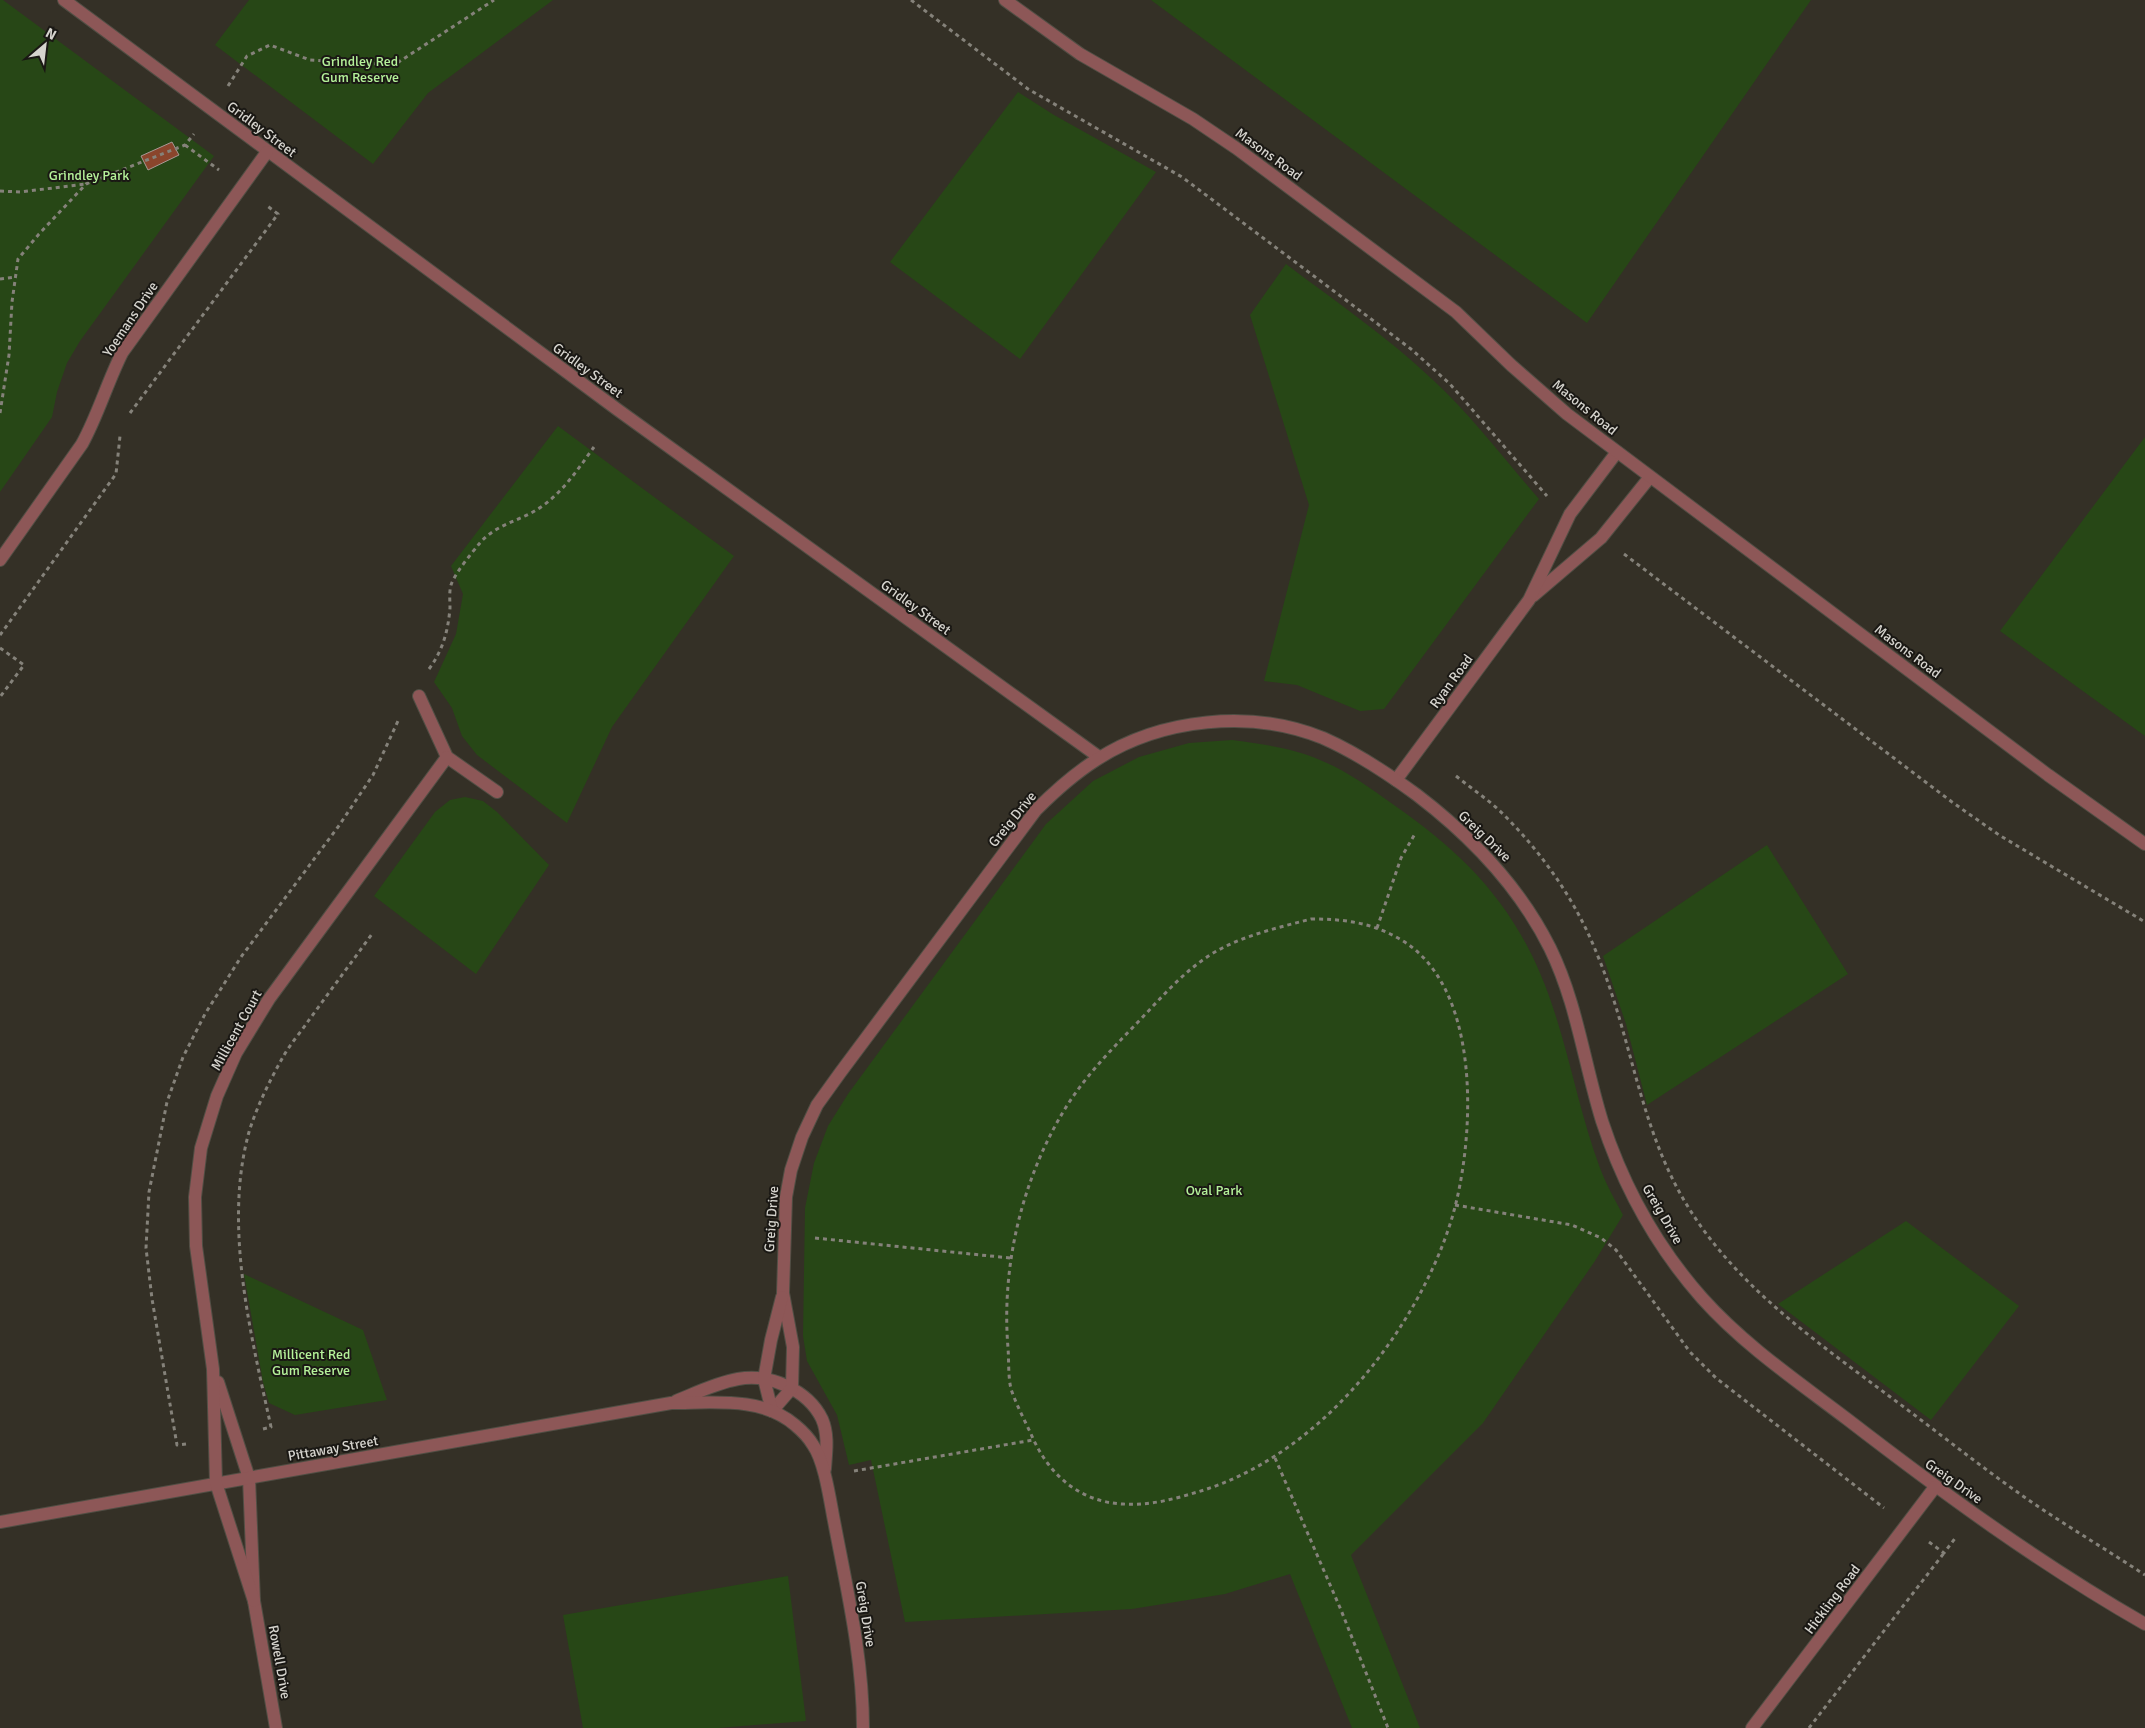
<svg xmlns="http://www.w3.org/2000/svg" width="2145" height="1728" viewBox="0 0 2145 1728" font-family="Signika,sans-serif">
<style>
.green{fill:#274716}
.building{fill:#8a452c;stroke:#a79995}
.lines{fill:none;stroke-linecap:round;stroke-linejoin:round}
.minor-casing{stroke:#514e44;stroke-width:14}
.tertiary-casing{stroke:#514e44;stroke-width:14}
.path{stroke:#85827a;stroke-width:3;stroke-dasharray:4 4;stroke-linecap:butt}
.minor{stroke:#8d5757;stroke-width:12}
.tertiary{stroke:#8d5757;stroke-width:12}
.labels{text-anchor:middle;stroke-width:4;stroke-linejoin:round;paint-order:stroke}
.park-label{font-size:14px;fill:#b5f29a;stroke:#1a1814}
.street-label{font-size:14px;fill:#d6d4ce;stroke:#1a1814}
</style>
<rect width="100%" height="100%" fill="#343026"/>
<g class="green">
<polygon points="0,0 3,0 214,156 80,341 67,363 57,392 52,417 0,492"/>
<polygon points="249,0 553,0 428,93 373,164 215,45"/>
<polygon points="1151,0 1811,0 1587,323"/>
<polygon points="1018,92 1054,115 1156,172 1020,359 890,262"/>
<path d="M 1286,264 C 1336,302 1388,337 1433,380 C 1472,416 1504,459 1539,499 L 1384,709 L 1360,711 L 1297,685 L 1264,681 L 1309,505 L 1250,315 Z"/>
<polygon points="558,426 734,556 612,727 567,823 477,755 462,736 452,708 434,682 456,634 463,594 451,566"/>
<polygon points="2145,437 2145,736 2000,631"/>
<path d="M 1232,740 C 1261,744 1293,748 1320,760 C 1347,771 1370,788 1394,805 C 1460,851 1508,898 1540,973 C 1567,1036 1576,1104 1600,1168 C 1606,1184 1615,1200 1623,1215 L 1595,1261 L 1483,1423 L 1351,1555 L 1420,1728 L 1352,1728 L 1290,1574 L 1225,1594 L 1132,1609 L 905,1622 L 871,1460 L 849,1465 L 837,1415 L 807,1361 L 803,1336 L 805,1208 L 814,1163 L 828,1126 L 848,1094 L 1046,824 L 1093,781 L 1139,757 L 1189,743 Z"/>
<polygon points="465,797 483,801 497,812 549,865 476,974 374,896 435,812 450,800"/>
<polygon points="1767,845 1848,974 1647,1105 1626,1024 1603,956"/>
<polygon points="1906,1221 2019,1306 1931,1420 1778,1304"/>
<polygon points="244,1274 363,1330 387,1400 295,1415 269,1403 263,1382"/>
<polygon points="788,1576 806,1721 718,1728 583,1728 563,1615"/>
</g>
<polygon class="building" points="172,142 179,155 148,170 141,156"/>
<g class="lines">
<g class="minor-casing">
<g id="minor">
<polyline points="64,0 618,410 1099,757"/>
<path d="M 0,560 L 82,444 C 98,415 107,383 122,353 L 267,152"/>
<polyline points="1533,596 1601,538 1650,477"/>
<polyline points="419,696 447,757 497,792"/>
<polyline points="1396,780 1529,600 1570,514 1617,452"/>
<polyline points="218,1382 249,1478 254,1601 276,1728"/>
<path d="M 676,1401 C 696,1393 716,1383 738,1379 C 769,1373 808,1390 822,1419 C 829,1435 826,1453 825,1469"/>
<path d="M 772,1411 L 792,1388 L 793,1347 L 783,1293 L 786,1197 L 791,1170 L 802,1137 L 817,1105 L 840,1073 L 1036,810 C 1055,791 1074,774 1096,760 C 1161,718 1252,709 1323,738 C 1357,753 1387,773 1417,795 C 1472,837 1519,886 1550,948 C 1577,1003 1584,1063 1602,1121 C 1623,1185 1657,1247 1702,1298 C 1744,1345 1797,1381 1847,1419 C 1943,1493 2040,1564 2145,1624"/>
<polyline points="772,1411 764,1379 771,1340 782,1297"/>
<path d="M 0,1522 L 671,1403 C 712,1403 762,1396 795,1425 C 801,1430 809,1438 813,1445 C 825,1462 830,1501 834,1521 C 847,1590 863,1658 863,1728"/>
<polyline points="254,1601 216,1483 213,1369 196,1246 195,1197 201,1148 217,1096 236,1053 269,999 447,757"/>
<polyline points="1752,1728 1935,1487"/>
</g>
</g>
<g class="tertiary-casing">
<polyline id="tertiary" points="1005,0 1080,54 1193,119 1236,148 1456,312 1511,365 1567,414 2048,775 2145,844"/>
</g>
<g class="path">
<polyline points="911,0 1028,89 1182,177 1411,349 1450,384 1547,496"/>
<polyline points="228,86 247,56 270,45 310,60 394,65 494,0"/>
<polyline points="185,145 219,170"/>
<polyline points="0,191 20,192 86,184"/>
<polyline points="0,279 16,277"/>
<polyline points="0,413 9,355 12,302 18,259 39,234 86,184 185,145 194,134"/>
<polyline points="130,413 278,214 266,205"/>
<polyline points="1624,554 1952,802 1999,835 2145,922"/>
<polyline points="0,635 116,474 120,436"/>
<polyline points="0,648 24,665 0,697"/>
<path d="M 429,669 C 443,650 448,631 450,608 C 450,601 449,592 451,585 C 455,573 471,554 479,544 C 495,524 521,521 541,507 C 564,491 578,469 594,447"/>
<path d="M 1456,776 C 1472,789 1489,800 1503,814 C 1543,854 1576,901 1597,954 C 1633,1040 1639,1130 1690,1210 C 1739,1288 1817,1342 1889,1396 C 1942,1435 1993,1477 2048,1513 C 2080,1534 2113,1554 2145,1575"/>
<path d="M 1311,919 C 1342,919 1370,922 1398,938 C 1480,983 1475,1125 1456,1203 C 1449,1232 1437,1261 1423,1288 C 1377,1376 1300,1459 1204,1490 C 1178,1498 1151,1506 1123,1504 C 1079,1502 1048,1474 1031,1434 C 1024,1419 1016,1404 1011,1389 C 1008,1376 1009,1361 1008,1348 C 1001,1264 1023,1175 1068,1104 C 1088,1073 1113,1048 1138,1022 C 1161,998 1182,973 1210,955 C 1240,936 1277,928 1311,919 Z"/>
<polyline points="1377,928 1401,858 1416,832"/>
<polyline points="1455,1205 1572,1225 1601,1238 1616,1250 1690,1352 1716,1378 1884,1508"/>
<polyline points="815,1238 1010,1258"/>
<path d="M 263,1429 L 271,1427 C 251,1335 223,1226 249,1132 C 257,1106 270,1080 283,1057 C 290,1044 301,1032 309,1020 C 330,991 351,963 372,934"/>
<polyline points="186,1444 177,1445 152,1299 146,1248 149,1192 167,1102 183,1057 205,1014 241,957 338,827 373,775 398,721"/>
<polyline points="1275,1458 1341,1610 1388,1728"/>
<polyline points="854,1471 1033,1440"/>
<polyline points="1929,1542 1944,1553 1956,1537"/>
<polyline points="1809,1728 1944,1553"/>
</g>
<use href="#minor" class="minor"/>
<use href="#tertiary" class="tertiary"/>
</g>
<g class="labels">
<g class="park-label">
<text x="360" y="66">Grindley Red<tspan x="360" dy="16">Gum Reserve</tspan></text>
<text x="89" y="180">Grindley Park</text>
<text x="1214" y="1195">Oval Park</text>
<text x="311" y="1359">Millicent Red<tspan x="311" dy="16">Gum Reserve</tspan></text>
</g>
<g class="street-label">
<text transform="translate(262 129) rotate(37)" y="5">Gridley Street</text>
<text transform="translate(1269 154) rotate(36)" y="5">Masons Road</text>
<text transform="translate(130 319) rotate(-56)" y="5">Yoemans Drive</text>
<text transform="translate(588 370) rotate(36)" y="5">Gridley Street</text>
<text transform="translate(1585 407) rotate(39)" y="5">Masons Road</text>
<text transform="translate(916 607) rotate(36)" y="5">Gridley Street</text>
<text transform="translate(1908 651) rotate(37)" y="5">Masons Road</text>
<text transform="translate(1451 681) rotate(-54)" y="5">Ryan Road</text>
<text transform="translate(1012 819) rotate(-51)" y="5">Greig Drive</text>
<text transform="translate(1485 836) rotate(44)" y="5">Greig Drive</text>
<text transform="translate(236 1030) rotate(-61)" y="5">Millicent Court</text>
<text transform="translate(1663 1214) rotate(60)" y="5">Greig Drive</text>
<text transform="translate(771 1219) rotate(-86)" y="5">Greig Drive</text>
<text transform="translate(333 1448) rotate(-10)" y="5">Pittaway Street</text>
<text transform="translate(1954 1481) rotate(35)" y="5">Greig Drive</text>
<text transform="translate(1832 1599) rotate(-53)" y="5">Hickling Road</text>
<text transform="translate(866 1614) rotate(81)" y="5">Greig Drive</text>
<text transform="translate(280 1662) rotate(80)" y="5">Rowell Drive</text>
</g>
</g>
<g transform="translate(45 45) rotate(28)" stroke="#1a1814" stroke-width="4" paint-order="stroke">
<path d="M0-4L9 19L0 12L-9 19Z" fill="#d6d4ce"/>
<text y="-8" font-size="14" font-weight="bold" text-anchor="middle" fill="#d6d4ce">N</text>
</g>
</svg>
